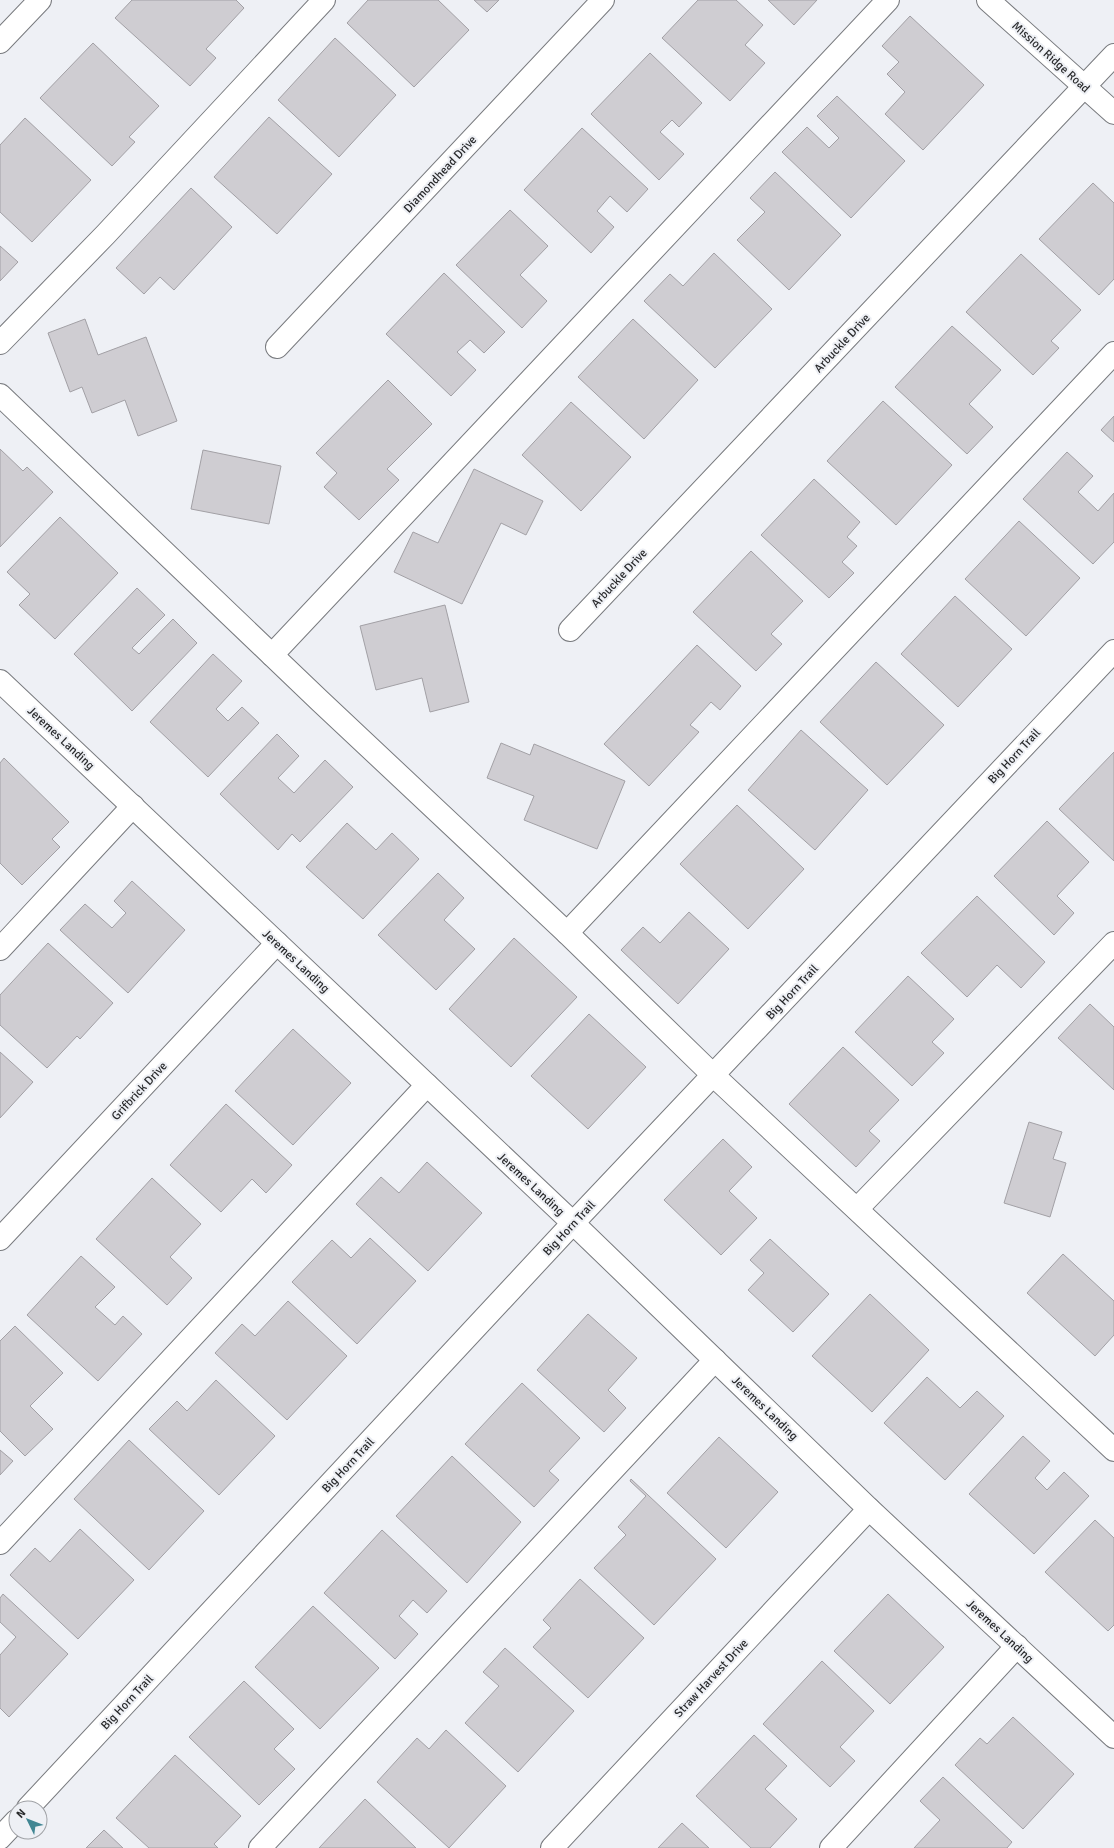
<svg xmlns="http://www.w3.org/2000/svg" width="1114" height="1848" viewBox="0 0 1114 1848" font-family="Signika,sans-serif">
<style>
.building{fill:#cfcdd2;stroke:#a2a0a5}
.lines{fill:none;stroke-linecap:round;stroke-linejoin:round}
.minor-casing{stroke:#787a7e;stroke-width:24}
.minor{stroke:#fff;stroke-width:22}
.labels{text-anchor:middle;stroke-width:4;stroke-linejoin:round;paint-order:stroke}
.street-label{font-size:12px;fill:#292a2c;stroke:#eef0f5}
</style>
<rect width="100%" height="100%" fill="#eef0f5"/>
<g class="building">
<polygon points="132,0 236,0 244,8 206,49 216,58 190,86 115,18"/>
<polygon points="368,0 438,0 469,30 414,87 347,23"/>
<polygon points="474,0 499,0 487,12"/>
<polygon points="698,0 736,0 763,25 745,45 765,63 730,101 662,38"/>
<polygon points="768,0 817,0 794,25"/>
<polygon points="910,16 984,85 923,150 885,114 905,92 887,74 899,62 882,46"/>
<polygon points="335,38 396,95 339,157 278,100"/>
<polygon points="93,43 159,106 129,137 135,142 112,166 40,98"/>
<polygon points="650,53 702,103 679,127 672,120 660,132 684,154 659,180 591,114"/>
<polygon points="837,96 905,161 851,218 782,152 807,127 829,148 839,138 817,116"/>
<polygon points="269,117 332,174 277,234 214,177"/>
<polygon points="25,118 91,180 32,242 0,212 0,145"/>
<polygon points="582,128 648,189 627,212 610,196 597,211 614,227 591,253 524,190"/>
<polygon points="775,172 841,235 789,290 737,240 765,212 750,198"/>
<polygon points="1093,183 1114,203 1114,279 1099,295 1039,239"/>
<polygon points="191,188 232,227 174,290 160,277 144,294 116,268"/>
<polygon points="510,210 548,246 520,275 547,301 522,328 456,265"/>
<polygon points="0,246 18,262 0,281"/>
<polygon points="714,253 772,309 715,368 644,301 670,274 683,286"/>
<polygon points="1021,254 1081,310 1051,341 1059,348 1033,375 966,312"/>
<polygon points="444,273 505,332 484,353 470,340 457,352 476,370 451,396 386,334"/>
<polygon points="85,319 98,355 146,337 177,421 138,436 125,400 92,413 82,387 70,392 48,333"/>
<polygon points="633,319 698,380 644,439 578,377"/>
<polygon points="952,326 1001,370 969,404 993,427 967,454 895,387"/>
<polygon points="388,380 432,424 387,469 399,480 359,520 324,487 337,473 316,453"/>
<polygon points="883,401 952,465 896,525 827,461"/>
<polygon points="571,402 631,457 581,511 522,455"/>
<polygon points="1114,416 1114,442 1101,430"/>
<polygon points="0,449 23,471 27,467 53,492 0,547"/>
<polygon points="203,450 281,466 269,524 191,509"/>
<polygon points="1067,452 1093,476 1078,492 1098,511 1114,493 1114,542 1093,564 1023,499"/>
<polygon points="474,469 543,501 526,535 501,523 462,604 394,572 413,532 438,543"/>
<polygon points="814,479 860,522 847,537 857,546 842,562 854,573 829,598 761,535"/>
<polygon points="60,517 118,573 55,639 19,605 30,594 7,572"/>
<polygon points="1019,521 1080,578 1026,636 965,579"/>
<polygon points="751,551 803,601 771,634 782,644 756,671 693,612"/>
<polygon points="137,588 165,615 132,648 139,654 173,619 197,643 132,711 74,654"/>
<polygon points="955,596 1012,649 958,707 901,654"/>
<polygon points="445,605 469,702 430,712 422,678 376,690 360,626"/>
<polygon points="697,645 741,686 720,710 711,702 690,725 699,732 649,786 604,744"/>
<polygon points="213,654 242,681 216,709 228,721 242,707 259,723 208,777 150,722"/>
<polygon points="876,662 944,725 887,785 820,722"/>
<polygon points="801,730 868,790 815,850 748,790"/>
<polygon points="277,734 299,756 278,778 294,793 325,760 353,787 300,842 292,834 278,850 220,794"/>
<polygon points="501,743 530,755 534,744 625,781 597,849 524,820 534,796 487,778"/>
<polygon points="1114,752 1114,861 1059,809"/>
<polygon points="4,758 69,822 52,839 60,847 22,885 0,863 0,763"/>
<polygon points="737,805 804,869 748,929 680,864"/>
<polygon points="1047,821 1089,862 1057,896 1074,913 1054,935 994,876"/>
<polygon points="347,823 376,850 392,833 419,859 363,919 306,867"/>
<polygon points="438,873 464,898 444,920 475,949 436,990 378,935"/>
<polygon points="132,881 185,930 128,993 60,930 85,904 112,928 126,913 114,901"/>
<polygon points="977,896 1045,962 1021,988 997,965 967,997 921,953"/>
<polygon points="689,912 729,949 678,1004 621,950 643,927 660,943"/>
<polygon points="514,938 577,997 511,1067 449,1009"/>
<polygon points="48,943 113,1003 80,1039 77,1036 47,1068 0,1025 0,995"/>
<polygon points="908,976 954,1019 932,1042 944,1053 912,1086 855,1032"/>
<polygon points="1090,1004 1114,1027 1114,1090 1058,1038"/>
<polygon points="589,1014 646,1067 588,1129 531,1076"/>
<polygon points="293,1029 351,1083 293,1145 235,1091"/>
<polygon points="843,1047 899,1100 869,1131 880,1141 856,1167 789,1104"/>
<polygon points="0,1052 33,1082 0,1118"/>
<polygon points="226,1104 292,1165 266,1193 252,1179 221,1212 170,1165"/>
<polygon points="1029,1122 1062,1132 1053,1159 1066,1163 1050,1217 1004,1203"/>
<polygon points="723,1139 752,1167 729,1191 757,1218 721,1255 664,1200"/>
<polygon points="427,1162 482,1213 428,1271 356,1204 381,1177 399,1193"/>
<polygon points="152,1178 201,1224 170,1257 192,1278 167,1305 96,1239"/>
<polygon points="370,1238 416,1281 357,1344 292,1282 332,1240 351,1258"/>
<polygon points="770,1239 829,1294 793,1332 748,1290 764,1273 750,1260"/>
<polygon points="1063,1254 1114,1301 1114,1335 1095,1356 1027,1293"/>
<polygon points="81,1256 115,1287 95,1307 115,1325 123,1316 142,1334 98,1381 27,1315"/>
<polygon points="870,1294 929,1350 872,1412 812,1356"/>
<polygon points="288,1301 347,1356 287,1420 215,1353 242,1324 255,1336"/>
<polygon points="588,1314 637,1358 608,1390 626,1408 604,1432 537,1370"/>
<polygon points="15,1326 63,1373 30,1406 53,1429 25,1456 0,1431 0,1341"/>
<polygon points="927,1377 960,1408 977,1391 1004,1416 945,1480 884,1423"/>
<polygon points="216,1380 275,1436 219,1495 149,1429 177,1401 187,1411"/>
<polygon points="522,1383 580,1438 549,1471 559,1480 534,1507 465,1444"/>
<polygon points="1023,1436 1050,1461 1035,1478 1047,1490 1064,1472 1089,1496 1034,1554 969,1494"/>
<polygon points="719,1437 778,1492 726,1548 667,1493"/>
<polygon points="129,1440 204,1511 149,1570 74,1499"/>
<polygon points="0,1450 13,1461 0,1475"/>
<polygon points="452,1456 521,1522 467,1583 396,1516"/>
<polygon points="631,1479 716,1559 654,1625 594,1568 626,1535 618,1527 646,1496 630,1481"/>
<polygon points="1095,1520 1114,1538 1114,1625 1108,1631 1045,1572"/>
<polygon points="80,1529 134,1580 78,1639 10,1575 35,1548 50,1562"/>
<polygon points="382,1530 447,1591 427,1613 413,1600 399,1616 418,1634 395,1659 324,1593"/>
<polygon points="580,1579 644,1638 588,1698 533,1647 551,1628 543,1620"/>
<polygon points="3,1594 68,1654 9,1717 0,1708 0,1655 16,1637 0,1622 0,1598"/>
<polygon points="888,1594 944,1647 890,1704 834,1651"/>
<polygon points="313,1606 379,1668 320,1729 255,1667"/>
<polygon points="505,1648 574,1711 518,1772 465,1723 499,1686 483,1672"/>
<polygon points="822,1661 874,1711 840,1747 855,1761 830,1787 763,1724"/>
<polygon points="244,1681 294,1729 274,1749 295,1769 259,1805 189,1737"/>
<polygon points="1013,1717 1074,1774 1023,1829 955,1765 980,1738 987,1744"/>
<polygon points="446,1730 506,1786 449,1848 377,1782 417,1738 429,1749"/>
<polygon points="754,1735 787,1766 765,1789 797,1819 770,1848 751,1848 696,1796"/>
<polygon points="175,1755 241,1816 214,1844 218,1848 149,1848 116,1818"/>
<polygon points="943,1777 1012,1842 1007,1848 914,1848 940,1820 920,1801"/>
<polygon points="365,1799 416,1848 319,1848"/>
<polygon points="682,1823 709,1848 658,1848"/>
<polygon points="104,1830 123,1848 86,1848"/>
</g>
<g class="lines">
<g class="minor-casing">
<g id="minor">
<polyline points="988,0 1114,113"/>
<polyline points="0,42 40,0"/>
<polyline points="0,343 106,234 324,0"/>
<polyline points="277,347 603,0"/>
<polyline points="0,395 320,701 567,933 713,1075 1114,1450"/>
<polyline points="570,630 1114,55"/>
<polyline points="272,655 888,0"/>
<polyline points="0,681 573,1223 869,1509 1114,1737"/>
<polyline points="567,933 1114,353"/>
<polyline points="0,949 133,806"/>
<polyline points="857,1209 1114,943"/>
<polyline points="0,1239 277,943"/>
<polyline points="0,1543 427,1085"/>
<polyline points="28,1808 573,1223 1114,651"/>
<polyline points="0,1838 16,1821"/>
<polyline points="260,1848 715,1360"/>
<polyline points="552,1848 869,1509"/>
<polyline points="831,1848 1017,1646"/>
</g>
</g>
<use href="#minor" class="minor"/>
</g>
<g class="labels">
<g class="street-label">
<text transform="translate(1051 57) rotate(42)" y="4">Mission Ridge Road</text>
<text transform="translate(440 174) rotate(-47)" y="4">Diamondhead Drive</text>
<text transform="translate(842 343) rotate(-47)" y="4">Arbuckle Drive</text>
<text transform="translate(619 578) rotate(-47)" y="4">Arbuckle Drive</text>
<text transform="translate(61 738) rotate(43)" y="4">Jeremes Landing</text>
<text transform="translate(1014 756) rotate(-47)" y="4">Big Horn Trail</text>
<text transform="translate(296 961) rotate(43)" y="4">Jeremes Landing</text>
<text transform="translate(792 992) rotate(-47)" y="4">Big Horn Trail</text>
<text transform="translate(139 1091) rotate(-47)" y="4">Grifbrick Drive</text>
<text transform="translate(531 1184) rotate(43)" y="4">Jeremes Landing</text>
<text transform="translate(569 1228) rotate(-47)" y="4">Big Horn Trail</text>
<text transform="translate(765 1408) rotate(44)" y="4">Jeremes Landing</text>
<text transform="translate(348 1465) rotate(-47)" y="4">Big Horn Trail</text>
<text transform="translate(1000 1631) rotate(43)" y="4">Jeremes Landing</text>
<text transform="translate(711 1678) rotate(-47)" y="4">Straw Harvest Drive</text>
<text transform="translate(127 1702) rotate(-47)" y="4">Big Horn Trail</text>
</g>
</g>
<g transform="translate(28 1820) rotate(313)"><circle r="19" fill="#eef0f5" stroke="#9fa1a5"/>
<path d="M0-3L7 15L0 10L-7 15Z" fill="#418693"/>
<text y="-6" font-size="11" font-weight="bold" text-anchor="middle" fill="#292a2c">N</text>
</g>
</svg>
